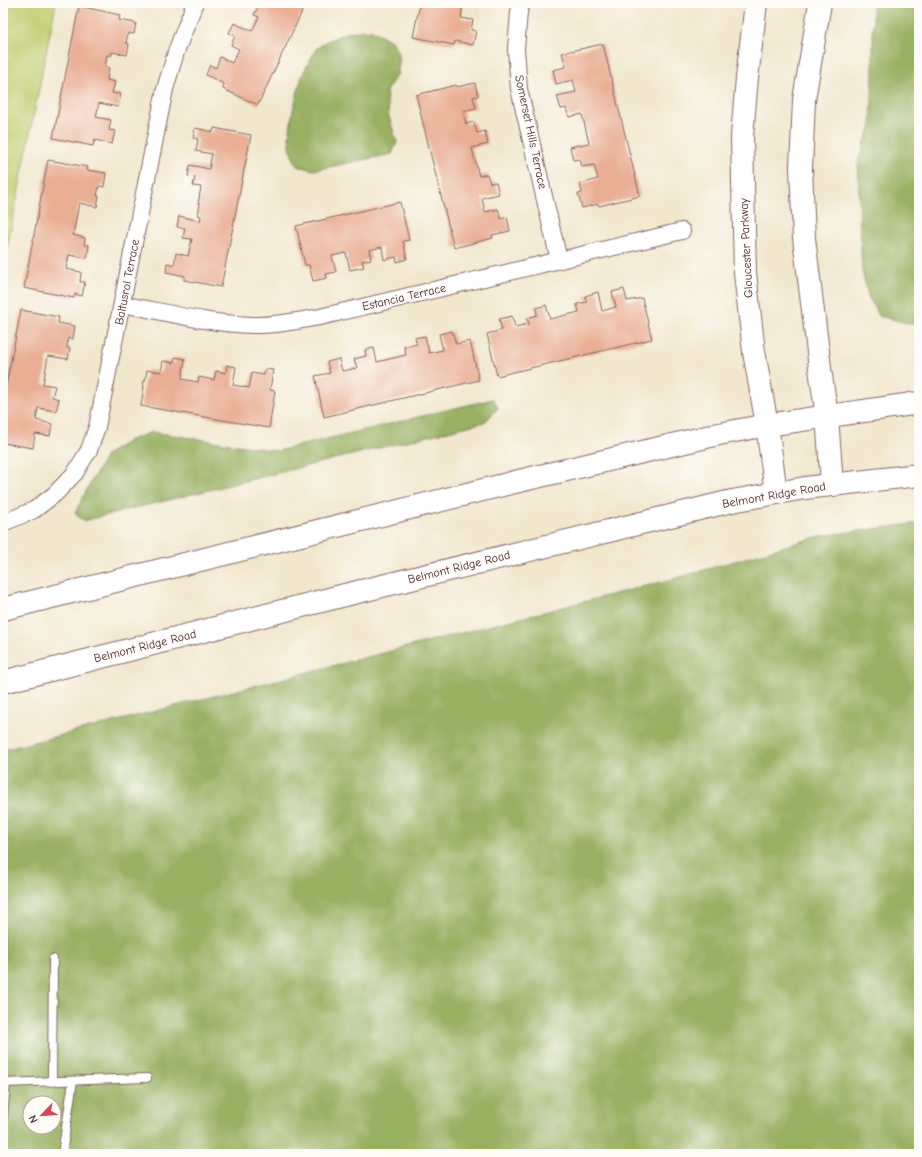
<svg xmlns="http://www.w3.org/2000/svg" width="922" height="1157" viewBox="0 0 922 1157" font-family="'Comic Neue',sans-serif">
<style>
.green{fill:#c0cd6f;stroke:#85764d}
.forest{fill:#98b062;stroke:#716846;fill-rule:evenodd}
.building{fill:#e9ae93}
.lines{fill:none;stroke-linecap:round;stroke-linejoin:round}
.service-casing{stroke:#846564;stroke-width:10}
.minor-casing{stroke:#846564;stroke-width:18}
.secondary-casing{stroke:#846564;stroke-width:24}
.primary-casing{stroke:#846564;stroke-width:24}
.service{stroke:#fff;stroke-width:8}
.minor{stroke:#fff;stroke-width:16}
.secondary{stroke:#fff;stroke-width:22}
.primary{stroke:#fff;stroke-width:22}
.labels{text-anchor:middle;stroke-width:3.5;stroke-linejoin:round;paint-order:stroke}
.street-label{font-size:12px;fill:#4a1f2b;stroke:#fdfcf7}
</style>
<rect width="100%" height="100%" fill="#fdfcf7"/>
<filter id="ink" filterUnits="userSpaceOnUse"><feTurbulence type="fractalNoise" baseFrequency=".025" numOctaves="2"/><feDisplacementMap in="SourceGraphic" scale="8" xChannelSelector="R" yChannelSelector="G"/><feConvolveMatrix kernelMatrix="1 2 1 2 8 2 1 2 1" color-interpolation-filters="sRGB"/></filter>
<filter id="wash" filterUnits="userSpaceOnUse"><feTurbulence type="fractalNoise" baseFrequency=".012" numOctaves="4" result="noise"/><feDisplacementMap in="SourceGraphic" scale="16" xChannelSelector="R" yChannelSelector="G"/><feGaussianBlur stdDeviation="0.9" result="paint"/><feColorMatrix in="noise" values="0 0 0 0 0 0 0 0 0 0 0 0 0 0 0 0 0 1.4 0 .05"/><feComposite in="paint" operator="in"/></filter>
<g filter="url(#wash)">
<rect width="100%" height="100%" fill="#f1e7cd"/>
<polygon class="green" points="3,3 56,3 3,269"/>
<g class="forest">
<polygon points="873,3 919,3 919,323 911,324 879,316 868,296 862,270 860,231 858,161 871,126 873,65"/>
<polygon points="372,30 393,42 400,59 397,75 386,91 389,117 397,142 392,154 314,170 297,166 291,153 289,136 293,110 302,75 316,49 327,41 348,32"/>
<polygon points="493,399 498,408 485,422 83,521 75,513 86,491 107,454 130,440 152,432 277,451"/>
<path d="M 919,523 L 919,1154 L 3,1154 L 3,750 L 677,578 L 820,536 ZM 30,1103 L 54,1103 L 54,1127 L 30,1127 Z"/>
</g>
<g id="blocks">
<g class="building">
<polygon points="260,3 306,3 258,105 223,89 224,84 206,75 210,65 216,68 220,57 232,63 239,49 231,45 235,36 229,33 234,23 252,31 259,17 254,15"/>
<polygon points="420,3 479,3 478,7 463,4 461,18 473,20 471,30 476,31 473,45 455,41 454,45 413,37"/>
<polygon points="610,3 619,3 618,6"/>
<polygon points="79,6 120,15 119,20 136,23 134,34 128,33 126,43 129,44 127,55 112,52 111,56 107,55 105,67 109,68 107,80 115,82 112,93 121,94 118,107 99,103 96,117 111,120 109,130 115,131 112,144 95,140 93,146 53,138"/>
<polygon points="603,44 640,196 599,206 598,204 582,208 578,194 582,193 580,184 598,179 594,165 582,167 580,159 573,160 570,147 589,143 582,114 569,117 566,108 561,109 557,96 576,92 573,80 556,84 553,70 566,67 562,53"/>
<polygon points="475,83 478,96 473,97 476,108 463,111 466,124 474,122 477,133 485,131 488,144 472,148 479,176 487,174 490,183 496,182 499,194 482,198 485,212 498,209 501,219 507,217 510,231 492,235 493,238 454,248 416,95 456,85 457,87"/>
<polygon points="195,128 213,132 214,128 251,135 221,287 184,280 185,276 166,272 167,263 174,265 176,253 188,256 192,239 183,238 185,228 177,227 179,216 200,221 201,216 198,215 200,204 198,204 201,187 193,186 195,177 188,176 190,165 209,169 212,154 196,151 198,139 193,138"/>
<polygon points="48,160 88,167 87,170 106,173 104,187 99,186 97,196 99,196 97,207 79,203 73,235 85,238 84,245 89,245 87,258 69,255 66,269 81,272 80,282 85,282 82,296 75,294 74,298 24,288"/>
<polygon points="400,202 409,240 403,241 407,259 397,262 396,257 384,260 382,247 369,250 371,259 362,261 364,267 350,270 346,253 332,256 336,272 326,274 327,278 313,281 309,265 305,265 296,226"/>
<polygon points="624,289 627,301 642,298 652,339 497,376 487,334 502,330 499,319 512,316 515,327 529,324 527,318 537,315 536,308 546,305 550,319 579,312 577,304 587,302 585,296 598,292 602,311 616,307 612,292"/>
<polygon points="21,310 59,317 58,323 75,326 73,339 68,338 67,348 70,348 68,359 48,356 43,384 55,386 52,397 59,399 56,411 38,408 36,420 52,424 50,436 35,434 33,448 3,443 3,401"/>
<polygon points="452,331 456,344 470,341 479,380 324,417 315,376 330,373 327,362 339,359 342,371 357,368 354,359 366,356 365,350 374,348 377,362 406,355 404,347 417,344 415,338 425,336 429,353 443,350 439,334"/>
<polygon points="175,357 185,359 182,379 198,382 199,377 214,380 216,371 226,373 227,365 236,367 233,385 249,388 252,373 264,375 265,369 273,370 270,390 275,391 269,428 141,406 144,386 143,386 144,381 145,381 147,370 161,372 163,361 174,363"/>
</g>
</g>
</g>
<g filter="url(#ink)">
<use href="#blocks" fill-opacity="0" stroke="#846564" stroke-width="1"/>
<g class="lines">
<g class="service-casing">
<g id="service">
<polyline points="52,1082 53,959"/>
<polyline points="3,1083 147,1078"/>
<polyline points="3,1117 6,1083"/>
<polyline points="62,1154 73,1081"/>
</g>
</g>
<g class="minor-casing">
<g id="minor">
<polyline points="521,3 519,12 516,49 519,89 559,260"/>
<path d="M 122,304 C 165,312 209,324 253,325 C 276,325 298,321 320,317 L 682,231"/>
<polyline points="3,523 34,510 55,494 75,473 89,450 97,427 165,89 177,49 195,3"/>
</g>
</g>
<g class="secondary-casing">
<g id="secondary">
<polyline points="756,3 747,78 742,136 745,273 754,352 767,425 776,493"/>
<polyline points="820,3 804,100 801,168 804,238 821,376 827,416 832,485"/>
</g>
</g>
<g class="primary-casing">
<g id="primary">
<polyline points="3,609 519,481 719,434 767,425 919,403"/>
<polyline points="3,682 345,595 732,501 805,488 919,475"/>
</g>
</g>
<use href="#service" class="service"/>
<use href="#minor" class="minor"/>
<use href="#secondary" class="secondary"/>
<use href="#primary" class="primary"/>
</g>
</g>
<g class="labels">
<g class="street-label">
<text transform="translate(531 132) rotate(78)" y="4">Somerset Hills Terrace</text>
<text transform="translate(746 248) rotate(-93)" y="4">Gloucester Parkway</text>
<text transform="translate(127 282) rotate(-79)" y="4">Baltusrol Terrace</text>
<text transform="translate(404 297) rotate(-13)" y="4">Estancia Terrace</text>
<text transform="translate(774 495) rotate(-10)" y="4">Belmont Ridge Road</text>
<text transform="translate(459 567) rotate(-14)" y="4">Belmont Ridge Road</text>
<text transform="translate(145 646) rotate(-14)" y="4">Belmont Ridge Road</text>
</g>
</g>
<rect width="922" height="1157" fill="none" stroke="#fdfcf7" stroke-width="16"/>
<g transform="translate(42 1115) rotate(245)"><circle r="19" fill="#fdfcf7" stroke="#b5a4a5"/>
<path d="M0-3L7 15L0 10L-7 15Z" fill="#d1495b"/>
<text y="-6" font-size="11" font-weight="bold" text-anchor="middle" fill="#4a1f2b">N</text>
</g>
</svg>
